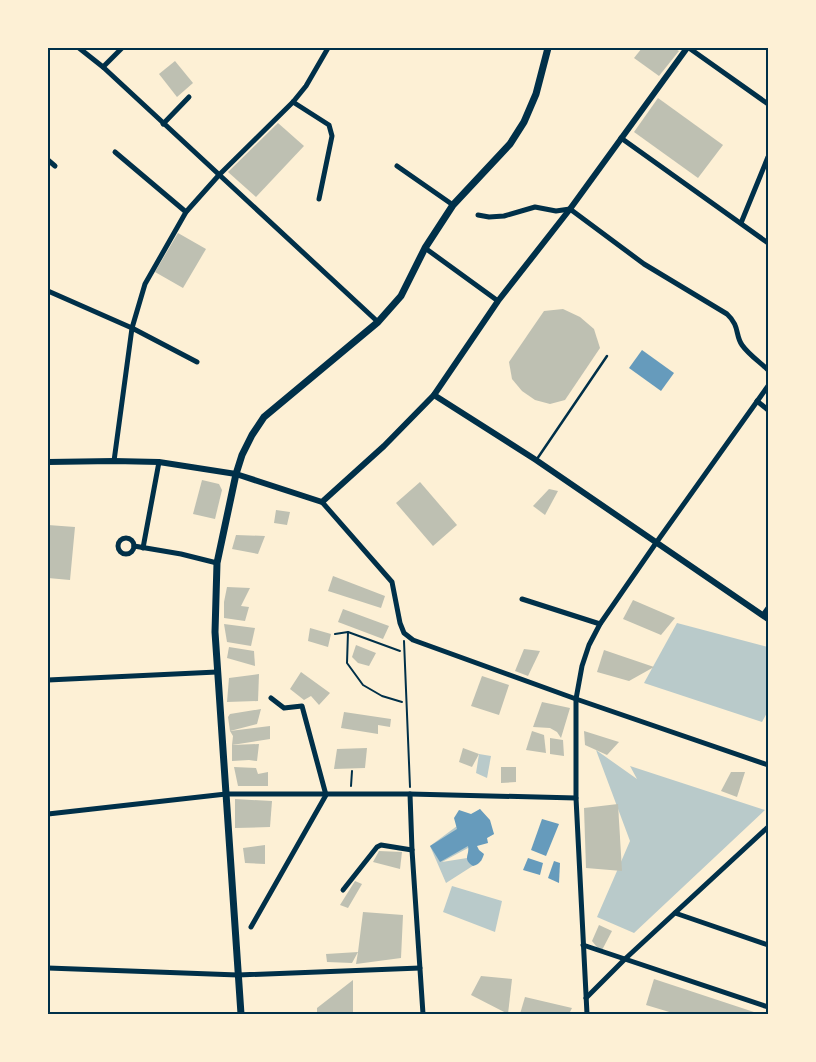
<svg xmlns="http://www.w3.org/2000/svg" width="816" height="1062" viewBox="0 0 816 1062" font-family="'IBM Plex Serif',serif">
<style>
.green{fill:#b9caca}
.water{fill:#669bbc}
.building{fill:#bec0b2}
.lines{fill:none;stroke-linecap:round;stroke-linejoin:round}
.path{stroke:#003049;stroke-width:2}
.service{stroke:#003049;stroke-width:2.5}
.minor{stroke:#003049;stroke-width:5}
.tertiary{stroke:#003049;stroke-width:6}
.secondary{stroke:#003049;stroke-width:7}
.neatline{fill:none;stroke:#003049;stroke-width:2}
</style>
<rect width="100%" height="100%" fill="#fdf0d5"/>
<g class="green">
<polygon points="677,623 768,647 768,711 762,722 644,683"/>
<polygon points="596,750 637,779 630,766 765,810 634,933 597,917 630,841"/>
<polygon points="479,754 491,756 487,778 476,773"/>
<polygon points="480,809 494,834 442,862 467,858 482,860 446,883 430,846"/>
<polygon points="452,886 502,901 495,932 443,912"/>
</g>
<g class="water">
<polygon points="642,350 674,373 661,391 629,368"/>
<path d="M 480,809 L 490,820 L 494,834 L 487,838 L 488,843 L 477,846 L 479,850 L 484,854 C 482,860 480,864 473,866 C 462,859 470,855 468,846 L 440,862 L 430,846 L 457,829 L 454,818 L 459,810 L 471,814 Z"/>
<polygon points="542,819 559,824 546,856 531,850"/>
<polygon points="528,858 543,863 540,875 523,870"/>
<polygon points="554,861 560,863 559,883 548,878"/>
</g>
<g class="building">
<polygon points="642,48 674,48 679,51 659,76 634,58"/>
<polygon points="175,61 193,83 177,97 159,74"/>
<polygon points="658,98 723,145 698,178 634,132"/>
<polygon points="278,123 304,146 256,197 228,172"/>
<polygon points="178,233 206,249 183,288 155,272"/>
<polygon points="563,309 580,317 594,329 600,348 565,400 550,404 535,400 522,391 512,379 509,362 544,311"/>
<polygon points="202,480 219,484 222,490 215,519 193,514"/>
<polygon points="420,482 457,525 433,546 396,503"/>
<polygon points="549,489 558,491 545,515 533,506"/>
<polygon points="276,510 290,512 287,525 274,523"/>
<polygon points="48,525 75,527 70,580 48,578"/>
<polygon points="236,535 265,536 258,554 232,549"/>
<polygon points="333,576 385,596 381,608 328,591"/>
<polygon points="227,587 250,588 241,606 249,607 245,621 224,618 224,602"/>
<polygon points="633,600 675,618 661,635 623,619"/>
<polygon points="343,609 389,626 383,639 338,622"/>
<polygon points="224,624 255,628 251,646 227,642"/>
<polygon points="310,628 331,634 328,647 308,641"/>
<polygon points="356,645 376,653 369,666 358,663 352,657"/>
<polygon points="229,647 254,651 255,666 227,658"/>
<polygon points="524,649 540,651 528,676 515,671"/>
<polygon points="604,650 654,667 629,681 597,672"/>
<polygon points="301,672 330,693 319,705 311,696 304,700 290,689"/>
<polygon points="259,674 258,701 227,702 229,678"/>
<polygon points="482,676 509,685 499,715 471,706"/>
<polygon points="542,702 570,708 561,738 557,732 550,728 533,727"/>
<polygon points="261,709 257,724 230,731 228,717 230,714"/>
<polygon points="344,712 391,719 390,727 378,725 378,734 341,728"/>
<polygon points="270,726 270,739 232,745 233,736 230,731"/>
<polygon points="532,731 544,735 546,753 526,750"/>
<polygon points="584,731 619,742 607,755 585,745"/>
<polygon points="550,738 563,740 564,756 550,754"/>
<polygon points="259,744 257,761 249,760 232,761 232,745"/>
<polygon points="367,748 365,768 334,769 337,749"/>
<polygon points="463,748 479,754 472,767 459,762"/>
<polygon points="234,767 256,768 258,774 268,772 268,786 238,786"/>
<polygon points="501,767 516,767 516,782 501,783"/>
<polygon points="731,772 745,772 737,797 721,791"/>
<polygon points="235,799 272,801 270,827 235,828"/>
<polygon points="618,804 622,871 586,868 584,808"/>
<polygon points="265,845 265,864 245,863 243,848"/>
<polygon points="379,851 402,852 400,869 373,862"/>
<polygon points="355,881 362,884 348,908 340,905"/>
<polygon points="363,912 403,915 401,958 356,964 358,952 352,963 327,962 326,954 358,952"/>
<polygon points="599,925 612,931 601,952 592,941"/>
<polygon points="481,976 512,979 508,1014 471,995"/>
<polygon points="654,979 760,1014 676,1014 646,1005"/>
<polygon points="353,980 353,1014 317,1014 317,1008"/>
<polygon points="525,997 572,1008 569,1014 520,1014"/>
</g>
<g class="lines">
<g class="path">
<polyline points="348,632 347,663 363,685 382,696 402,702"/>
<polyline points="335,634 348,632 400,651"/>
<polyline points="404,641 410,787"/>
<polyline points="351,786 352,771"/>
</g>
<polyline class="service" points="537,459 607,356"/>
<g class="minor">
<polyline points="79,48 103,67 378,322"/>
<polyline points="689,48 768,104"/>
<polyline points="103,67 122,48"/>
<polyline points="293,102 329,125 332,136 319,199"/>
<polyline points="163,124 189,97"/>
<polyline points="621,138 768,243"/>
<polyline points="115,152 186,212"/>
<polyline points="48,160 55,166"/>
<polyline points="397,166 453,205"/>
<path d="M 478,215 L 489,217 L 504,216 L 535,207 L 556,211 L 570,209 L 644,264 L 727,314 C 740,326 735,335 742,345 C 749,355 760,362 768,370"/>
<polyline points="741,223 768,157"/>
<polyline points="425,248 498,301"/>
<polyline points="48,291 132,328 197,362"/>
<polyline points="757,401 768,410"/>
<polyline points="114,461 132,328 145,284 186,212 219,175 293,102 306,86 328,48"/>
<polyline points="322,502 392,582 400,623 404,633 413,640 576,699 768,765"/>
<circle cx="126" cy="546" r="8"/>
<polyline points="134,546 181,554 217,563"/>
<polyline points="143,548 159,462"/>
<polyline points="522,599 600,624"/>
<polyline points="763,615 768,608"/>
<polyline points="48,680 217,672"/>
<polyline points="410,794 412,850 423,1014"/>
<polyline points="48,814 226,794 410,794 576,798"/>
<polyline points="343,890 377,847 381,845 412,850"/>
<polyline points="675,913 768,945"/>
<polyline points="251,927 326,795 302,706 284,708 271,698"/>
<polyline points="583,945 768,1007"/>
<polyline points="48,968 238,975 420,968"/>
<polyline points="586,998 625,959 768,827"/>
<polyline points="587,1014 576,798 576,699 582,666 589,645 600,624 656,543 768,386"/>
</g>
<g class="tertiary">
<polyline points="434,395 536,460 768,619"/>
<polyline points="48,462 114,461 159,462 236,474 322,502 384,446 434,395 498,301 570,209 687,48"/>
</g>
<polyline class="secondary" points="241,1014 215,632 217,563 236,474 242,455 252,435 264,417 378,322 401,296 425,248 453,205 510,144 524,122 536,94 548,48"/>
</g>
<rect width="816" height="1062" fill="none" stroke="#fdf0d5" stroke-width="98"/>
<rect x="49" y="49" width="718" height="964" class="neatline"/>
</svg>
